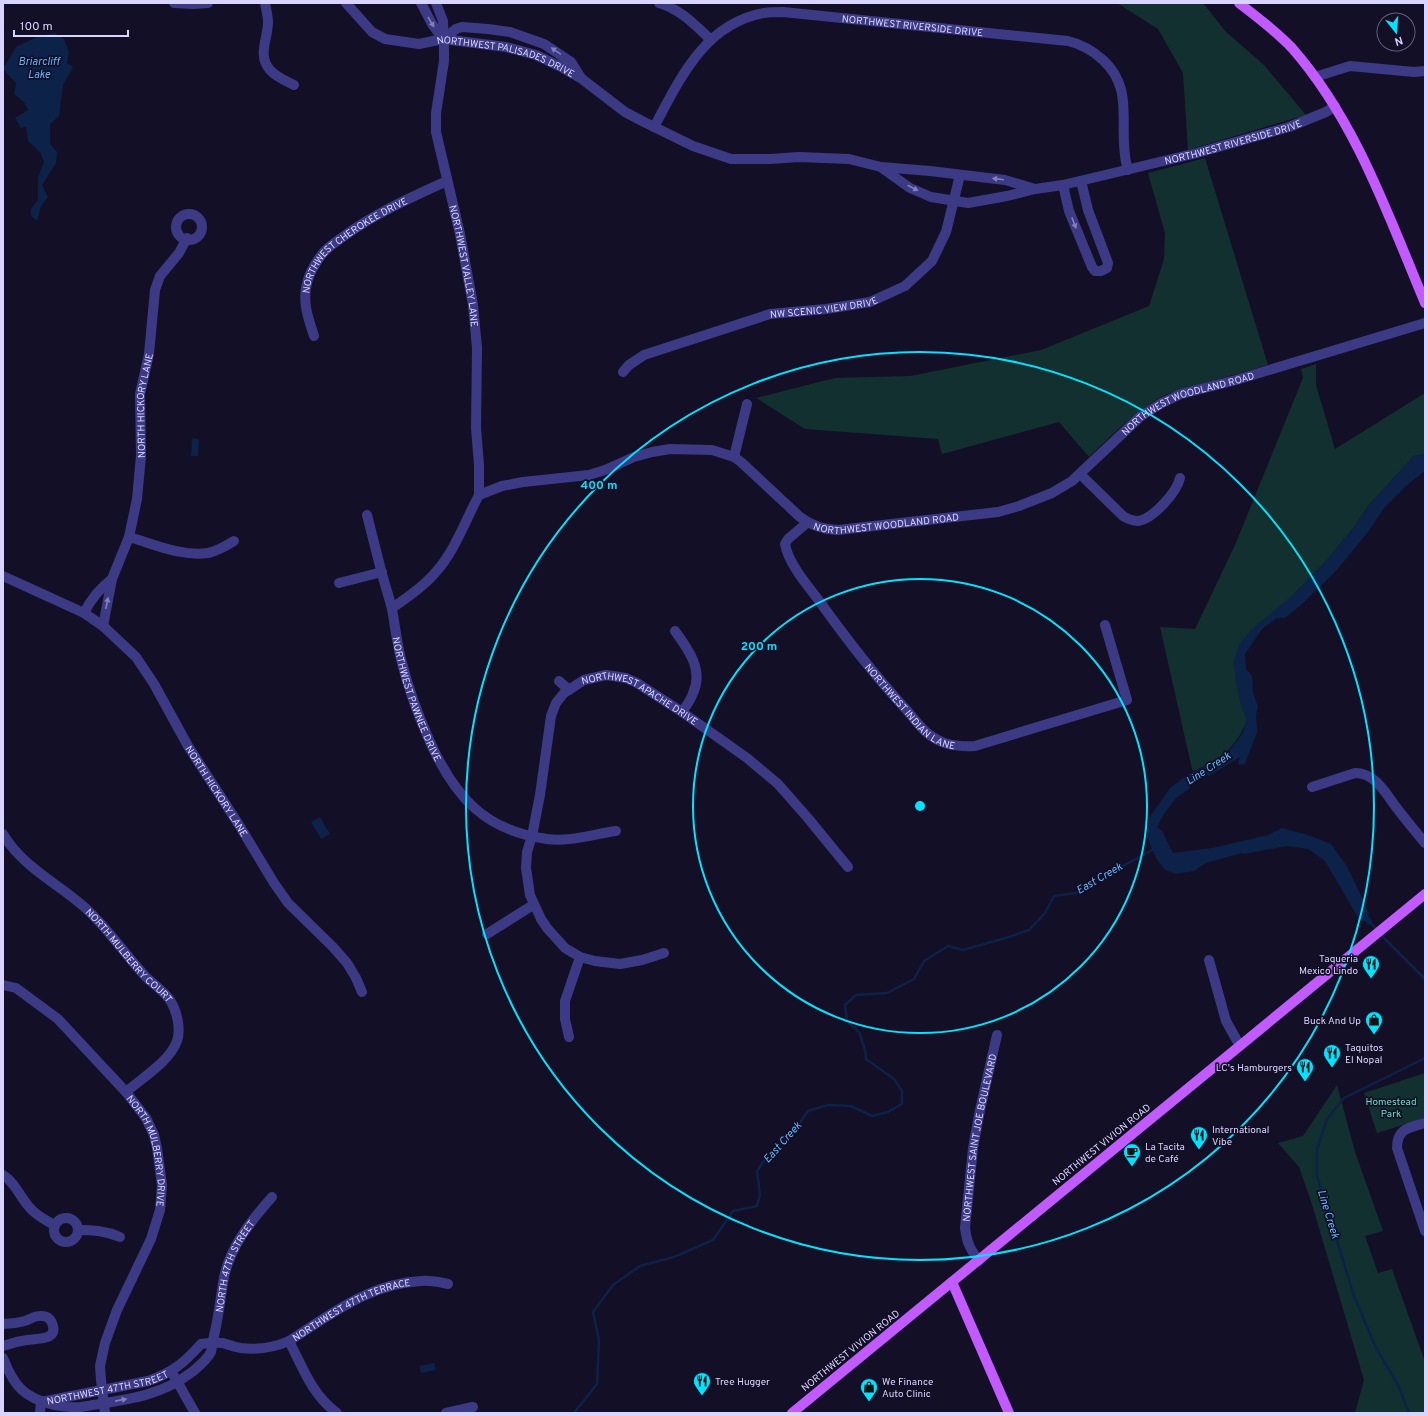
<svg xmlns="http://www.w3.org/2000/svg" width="1428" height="1416" viewBox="0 0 1428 1416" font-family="Overpass,sans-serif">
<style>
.green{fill:#12302f}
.water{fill:#0c2248}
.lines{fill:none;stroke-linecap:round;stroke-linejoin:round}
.stream{stroke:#0c2248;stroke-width:2.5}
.minor{stroke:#3d3a85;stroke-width:10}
.major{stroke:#c25bff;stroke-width:10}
.oneway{fill:#837fbc}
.ring{fill:none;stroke:#00e5ff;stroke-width:2}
.labels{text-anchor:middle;stroke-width:3.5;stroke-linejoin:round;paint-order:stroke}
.street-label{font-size:10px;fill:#d9d4ff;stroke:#130f26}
.poi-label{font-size:10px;fill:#d9d4ff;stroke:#130f26;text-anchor:start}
.park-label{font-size:10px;fill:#5fe0c0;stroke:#130f26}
.water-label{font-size:11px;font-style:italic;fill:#62b6ff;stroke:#130f26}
.centre{fill:#00e5ff;stroke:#130f26;stroke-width:2}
.ring-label{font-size:12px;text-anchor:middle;font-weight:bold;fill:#00e5ff;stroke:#130f26;stroke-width:3.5;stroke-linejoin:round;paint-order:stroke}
</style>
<rect width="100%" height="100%" fill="#130f26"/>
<g class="green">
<polygon points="1117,3 1203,3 1226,32 1264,65 1306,115 1188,150 1183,73 1158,29"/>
<path d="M 1205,158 L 1268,365 L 1167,394 C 1136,410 1113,434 1089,457 L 1059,422 L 942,454 L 938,439 L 805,429 L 756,398 L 835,378 L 910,376 L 1041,350 L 1149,306 L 1164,259 L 1165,233 L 1148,173 Z"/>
<path d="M 1316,364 L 1316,385 L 1335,449 L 1425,393 L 1425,454 L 1414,456 L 1368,506 L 1355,526 L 1327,560 L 1294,594 L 1234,660 C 1236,681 1239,700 1247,720 C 1235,750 1222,757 1194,771 L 1192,769 L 1160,627 L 1195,629 L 1235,545 L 1303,378 L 1301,369 Z"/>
<polygon points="1425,1073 1425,1118 1377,1133 1364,1093"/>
<polygon points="1337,1085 1355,1152 1383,1231 1365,1236 1378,1273 1392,1269 1425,1362 1425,1413 1355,1413 1364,1380 1311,1201 1299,1167 1278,1143 1303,1136"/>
</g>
<g class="water">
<polygon points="55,33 64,39 69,52 67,63 73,67 63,85 59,116 50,124 50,144 57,152 56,163 42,185 48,197 41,206 37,221 31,215 31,209 38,200 38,177 44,162 40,152 28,141 26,127 21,128 15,118 28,110 24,102 14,94 16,83 3,69 16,47 39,36"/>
<polygon points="192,438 199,439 198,456 191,456"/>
<polygon points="1425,454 1425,471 1408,484 1384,508 1368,532 1336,571 1300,606 1285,618 1277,618 1262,629 1245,654 1246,669 1252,676 1253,693 1258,707 1256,715 1257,732 1245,764 1240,765 1238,763 1240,757 1209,776 1205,773 1196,779 1189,789 1176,798 1164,814 1157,827 1162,831 1173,853 1212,848 1268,835 1282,828 1308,835 1331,844 1347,866 1369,913 1368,915 1373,922 1368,925 1365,921 1360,921 1325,861 1308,849 1287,846 1244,854 1242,853 1206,863 1194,871 1176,874 1165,870 1157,860 1147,837 1149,818 1170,788 1187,775 1209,764 1231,749 1242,734 1247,720 1241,705 1236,684 1234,660 1239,644 1253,628 1294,594 1327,560 1355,526 1368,506 1414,456"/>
<polygon points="320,817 330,834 321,839 311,822"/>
<polygon points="434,1363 436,1370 421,1373 419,1366"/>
</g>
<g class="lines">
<g class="stream">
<polyline points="1370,922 1377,930"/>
<polyline points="1380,934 1425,979"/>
<polyline points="574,1413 597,1384 599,1340 593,1312 613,1285 640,1266 674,1257 713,1240 733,1211 757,1206 760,1195 757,1171 770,1152 794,1131 808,1111 828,1105 851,1106 872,1116 888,1112 902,1104 902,1091 894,1079 866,1059 865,1050 859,1032 847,1021 845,1005 856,995 887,993 914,979 924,961 948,946 963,950 1009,937 1029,930 1045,913 1054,896 1076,893 1103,874 1125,865 1154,849"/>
<polyline points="1409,1413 1398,1385 1376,1348 1354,1296 1317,1176 1317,1149 1327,1119 1344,1098 1425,1058"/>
</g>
<g class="minor">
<polyline points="174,3 193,4 208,3"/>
<path d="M 265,3 C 266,9 268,16 268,22 C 268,39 257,55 270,70 C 276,77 286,81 294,85"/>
<path id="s1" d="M 346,3 L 372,32 L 385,39 L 419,44 L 443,39 L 506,47 L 536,55 L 561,67 L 582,79 L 625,112 L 642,121 L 693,146 L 731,159 L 770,159 L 799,157 L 849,159 L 881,167 L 930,171 L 1005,180 L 1035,189"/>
<polyline points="421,3 432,24 443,39"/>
<path id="s2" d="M 436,3 L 443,21 L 444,51 L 444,61 L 436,113 L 436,132 L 460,234 L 473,305 L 477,348 L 476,428 L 479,465 L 479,495"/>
<path d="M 659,3 C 680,9 695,25 710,39"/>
<polyline points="443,39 456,29 462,27 488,29 510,32 544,44 571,62 581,78"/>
<polyline points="1315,77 1350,66 1414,72 1425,71"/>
<path id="s3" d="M 654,127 C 680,79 704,24 764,13 C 770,12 777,12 783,12 L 1068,41 C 1081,44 1092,50 1103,60 C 1133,88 1120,119 1125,155 C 1125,160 1127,165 1128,170"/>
<path id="s4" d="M 882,168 L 910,188 L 931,197 L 968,203 L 1007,196 L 1035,189 L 1063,185 L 1197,153 L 1289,127 L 1326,112 L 1335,106"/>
<polyline points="1063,185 1069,211 1092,267 1095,271 1101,271 1107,268 1108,263 1088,210 1081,181"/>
<circle cx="189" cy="227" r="13"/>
<path id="s5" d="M 314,336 C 309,320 303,305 306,288 C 308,275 315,263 323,253 C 330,245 339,240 347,234 C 378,212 412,197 447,181"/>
<path id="s6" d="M 623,372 L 629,365 L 644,355 L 770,314 L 826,309 L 870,302 L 905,286 L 932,261 L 946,232 L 960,175"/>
<polyline points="734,457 747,404"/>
<path d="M 1080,474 L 1123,516 C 1128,519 1133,521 1138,521 C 1153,519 1177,492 1180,478"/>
<path id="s7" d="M 367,515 C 372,534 377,554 382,574 C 385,585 389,597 392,609 C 395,626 397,643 401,659 C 408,688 418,715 430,742 C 455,797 485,831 547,839 C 571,842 593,834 616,831"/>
<path id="s8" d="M 808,522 L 788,539 L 785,544 C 788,563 808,586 820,602 C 845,637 872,672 902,705 C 910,713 917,724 926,732 C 941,745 956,747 975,746 L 1127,700 L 1105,625"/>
<path d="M 129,537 C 154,544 182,557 208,553 C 217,551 226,546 234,541"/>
<path id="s9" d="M 3,576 L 84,613 L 103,626 L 136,657 L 154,684 L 188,746 L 239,825 L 274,883 L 288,903 L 333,947 L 347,963 L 356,978 L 362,992"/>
<polyline points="339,583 382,572"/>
<path id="s10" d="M 392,608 C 407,598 423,587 435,573 C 455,551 465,521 479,495 L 502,486 L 523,482 L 589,475 L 605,470 L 634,457 L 652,452 L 670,449 L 712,450 L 734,457 L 741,462 L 800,517 C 812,526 823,529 838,530 L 998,512 L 1019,506 L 1052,493 L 1072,481 L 1141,416 L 1162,403 L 1181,394 L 1236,380 L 1425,323"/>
<path d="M 84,613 C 91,599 100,588 112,579"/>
<path id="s11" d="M 103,626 L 112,579 L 129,537 L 137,499 L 141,456 L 140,394 L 149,354 L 155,290 L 160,276 L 179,253 L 187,238"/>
<path d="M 675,631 C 688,649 704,670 693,693 C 691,700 686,706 682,712"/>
<polyline points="559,681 569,690"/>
<path d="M 1312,787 L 1355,773 C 1375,773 1385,792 1396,807 C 1405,819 1415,831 1425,843"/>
<path id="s12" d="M 3,834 C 21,865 55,882 82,905 C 106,925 124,954 146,977 C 154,985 164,991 170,1000 C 177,1011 181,1029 177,1041 C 170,1061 142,1078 126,1092"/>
<polyline points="487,934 533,905"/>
<path id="s13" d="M 664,953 L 642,960 L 620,964 L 595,961 L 580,957 L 565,948 L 547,928 L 541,919 L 530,895 L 526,868 L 527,852 L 532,836 L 540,795 L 551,716 L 556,703 L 564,693 L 584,680 L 606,675 L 626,678 L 637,683 L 682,712 L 747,758 L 778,784 L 807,817 L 848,867"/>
<polyline points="1209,960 1226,1021 1240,1046"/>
<path id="s14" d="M 3,985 L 16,988 L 58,1019 L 126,1092 L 146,1118 L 154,1135 L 157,1148 L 162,1185 L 160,1210 L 151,1239 L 117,1310 L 105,1343 L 100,1366 L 101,1380 L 105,1413"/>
<polyline points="569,1037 565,1019 565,1001 580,957"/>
<path d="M 1425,1123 C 1409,1128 1397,1128 1397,1148 L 1425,1231"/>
<path d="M 3,1175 C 16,1183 20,1198 31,1209 C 37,1216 46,1220 54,1225"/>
<circle cx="66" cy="1230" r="12"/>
<path d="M 78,1230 C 94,1230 106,1231 120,1237"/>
<path id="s15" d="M 979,1261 C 970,1249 967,1243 965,1228 L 973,1148 L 980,1110 L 997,1035"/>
<path d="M 3,1324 C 10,1324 18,1323 25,1321 C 31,1319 36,1315 42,1316 C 47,1316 50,1318 52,1323 C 59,1341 38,1338 27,1340 C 19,1341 11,1343 3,1346"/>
<path d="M 289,1341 C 303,1368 312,1395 337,1413"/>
<path id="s16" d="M 3,1358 C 14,1386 24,1398 54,1405 C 63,1407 71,1408 81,1407 C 122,1400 158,1398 192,1372 C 199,1366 207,1360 211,1352 C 212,1348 212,1344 213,1340 C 218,1321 220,1302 223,1283 C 228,1249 250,1222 272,1197"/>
<polyline points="174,1376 195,1413"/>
<path id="s17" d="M 41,1402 L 148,1381 C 172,1373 184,1363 201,1344 C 208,1343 215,1342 223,1343 C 229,1345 234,1347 241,1348 C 258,1350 273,1348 289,1341 C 330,1315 370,1283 421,1281 C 430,1280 439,1282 448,1284"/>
<polyline points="40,1413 41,1402"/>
<polyline points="446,1413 473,1407"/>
</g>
<g class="major">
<path d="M 1239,3 C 1257,17 1276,31 1292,48 C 1356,121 1388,215 1425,303"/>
<polyline points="952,1282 1009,1413"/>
<polyline points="792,1413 1425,894"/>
</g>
</g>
<defs><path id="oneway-solid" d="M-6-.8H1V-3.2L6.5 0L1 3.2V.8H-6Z"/></defs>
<g class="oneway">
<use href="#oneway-solid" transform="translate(431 22) rotate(59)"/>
<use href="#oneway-solid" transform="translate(556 51) rotate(-146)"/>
<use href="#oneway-solid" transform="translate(998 179) rotate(-173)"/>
<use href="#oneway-solid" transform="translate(913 188) rotate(28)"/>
<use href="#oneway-solid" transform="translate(1074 223) rotate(69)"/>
<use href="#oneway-solid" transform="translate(107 603) rotate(-78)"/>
<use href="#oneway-solid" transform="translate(121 1400) rotate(-11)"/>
</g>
<g class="ring">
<circle cx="920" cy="806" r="227"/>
<circle cx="920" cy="806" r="454"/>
</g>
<defs>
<g id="restaurant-pin" transform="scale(0.9)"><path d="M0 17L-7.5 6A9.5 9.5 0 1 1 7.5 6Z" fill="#00e5ff" stroke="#130f26"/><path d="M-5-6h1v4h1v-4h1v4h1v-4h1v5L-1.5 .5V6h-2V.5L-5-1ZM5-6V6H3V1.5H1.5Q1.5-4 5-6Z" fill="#111"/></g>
<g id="shop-pin" transform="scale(0.9)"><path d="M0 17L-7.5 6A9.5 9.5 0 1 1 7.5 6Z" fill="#00e5ff" stroke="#130f26"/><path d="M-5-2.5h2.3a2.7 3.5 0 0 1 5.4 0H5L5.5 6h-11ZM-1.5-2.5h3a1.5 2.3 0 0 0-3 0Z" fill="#111"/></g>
<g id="cafe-pin" transform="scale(0.9)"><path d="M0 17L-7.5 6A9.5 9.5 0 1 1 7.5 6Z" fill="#00e5ff" stroke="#130f26"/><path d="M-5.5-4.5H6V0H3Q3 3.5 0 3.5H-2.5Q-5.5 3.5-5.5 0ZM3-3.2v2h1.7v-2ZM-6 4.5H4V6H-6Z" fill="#111"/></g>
</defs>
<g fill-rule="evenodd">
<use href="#restaurant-pin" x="1371" y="964"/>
<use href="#shop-pin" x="1374" y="1020"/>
<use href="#restaurant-pin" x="1332" y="1053"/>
<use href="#restaurant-pin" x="1305" y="1067"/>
<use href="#restaurant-pin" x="1199" y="1135"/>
<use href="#cafe-pin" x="1132" y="1152"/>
<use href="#restaurant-pin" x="702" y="1381"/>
<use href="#shop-pin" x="869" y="1387"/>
</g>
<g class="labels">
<g class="street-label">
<text dy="4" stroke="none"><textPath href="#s3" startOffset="314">NORTHWEST RIVERSIDE DRIVE</textPath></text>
<text dy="4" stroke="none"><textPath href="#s1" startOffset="178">NORTHWEST PALISADES DRIVE</textPath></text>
<text dy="4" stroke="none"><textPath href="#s4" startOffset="367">NORTHWEST RIVERSIDE DRIVE</textPath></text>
<text dy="4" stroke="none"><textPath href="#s5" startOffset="116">NORTHWEST CHEROKEE DRIVE</textPath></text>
<text dy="4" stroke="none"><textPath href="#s2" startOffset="268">NORTHWEST VALLEY LANE</textPath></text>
<text dy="4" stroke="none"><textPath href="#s6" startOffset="214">NW SCENIC VIEW DRIVE</textPath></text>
<text dy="4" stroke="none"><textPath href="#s10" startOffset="923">NORTHWEST WOODLAND ROAD</textPath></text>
<text dy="4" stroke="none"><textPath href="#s11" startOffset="226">NORTH HICKORY LANE</textPath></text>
<text dy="4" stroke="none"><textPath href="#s10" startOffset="587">NORTHWEST WOODLAND ROAD</textPath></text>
<text dy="4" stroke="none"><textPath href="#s7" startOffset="191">NORTHWEST PAWNEE DRIVE</textPath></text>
<text dy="4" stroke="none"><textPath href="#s8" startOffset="240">NORTHWEST INDIAN LANE</textPath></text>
<text dy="4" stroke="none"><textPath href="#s13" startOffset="462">NORTHWEST APACHE DRIVE</textPath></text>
<text dy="4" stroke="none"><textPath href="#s9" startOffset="314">NORTH HICKORY LANE</textPath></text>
<text dy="4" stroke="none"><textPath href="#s12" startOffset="176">NORTH MULBERRY COURT</textPath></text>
<text dy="4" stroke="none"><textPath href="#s15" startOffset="128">NORTHWEST SAINT JOE BOULEVARD</textPath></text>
<text transform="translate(1101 1144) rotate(-39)" y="4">NORTHWEST VIVION ROAD</text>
<text dy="4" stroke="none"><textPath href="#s14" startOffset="230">NORTH MULBERRY DRIVE</textPath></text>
<text dy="4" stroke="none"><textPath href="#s16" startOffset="336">NORTH 47TH STREET</textPath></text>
<text dy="4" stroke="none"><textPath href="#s17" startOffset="335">NORTHWEST 47TH TERRACE</textPath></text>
<text transform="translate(850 1350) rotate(-39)" y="4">NORTHWEST VIVION ROAD</text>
<text dy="4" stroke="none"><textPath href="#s17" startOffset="68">NORTHWEST 47TH STREET</textPath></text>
</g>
<g class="poi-label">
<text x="1358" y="962" text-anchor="end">Taqueria<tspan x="1358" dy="12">Mexico Lindo</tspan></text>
<text x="1361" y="1024" text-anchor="end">Buck And Up</text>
<text x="1345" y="1051">Taquitos<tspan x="1345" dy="12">El Nopal</tspan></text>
<text x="1292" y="1071" text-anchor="end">LC's Hamburgers</text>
<text x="1212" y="1133">International<tspan x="1212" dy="12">Vibe</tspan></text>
<text x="1145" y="1150">La Tacita<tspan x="1145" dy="12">de Café</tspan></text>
<text x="715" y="1385">Tree Hugger</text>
<text x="882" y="1385">We Finance<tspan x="882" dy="12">Auto Clinic</tspan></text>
</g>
<g class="park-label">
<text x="1391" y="1105">Homestead<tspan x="1391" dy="12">Park</tspan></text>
</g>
<g class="water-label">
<text x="39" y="65">Briarcliff<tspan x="39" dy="13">Lake</tspan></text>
<text transform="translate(1208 768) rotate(-33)" y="4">Line Creek</text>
<text transform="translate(1099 878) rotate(-30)" y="4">East Creek</text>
<text transform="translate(782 1142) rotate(-48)" y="4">East Creek</text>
<text transform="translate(1329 1214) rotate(73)" y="4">Line Creek</text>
</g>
</g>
<circle cx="920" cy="806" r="6" class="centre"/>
<g class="ring-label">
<text x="599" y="489">400 m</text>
<text x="759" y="650">200 m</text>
</g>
<rect width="1428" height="1416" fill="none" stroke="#d9d4ff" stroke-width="8"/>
<g transform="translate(1396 32) rotate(163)"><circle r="19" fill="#130f26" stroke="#625e7d"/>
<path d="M0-3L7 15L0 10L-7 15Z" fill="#00e5ff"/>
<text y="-6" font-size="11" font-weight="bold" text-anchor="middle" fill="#d9d4ff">N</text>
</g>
<path d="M14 30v6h114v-6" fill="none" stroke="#d9d4ff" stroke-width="2"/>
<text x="20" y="30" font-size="12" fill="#d9d4ff" stroke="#130f26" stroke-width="3" paint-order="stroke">100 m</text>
</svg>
